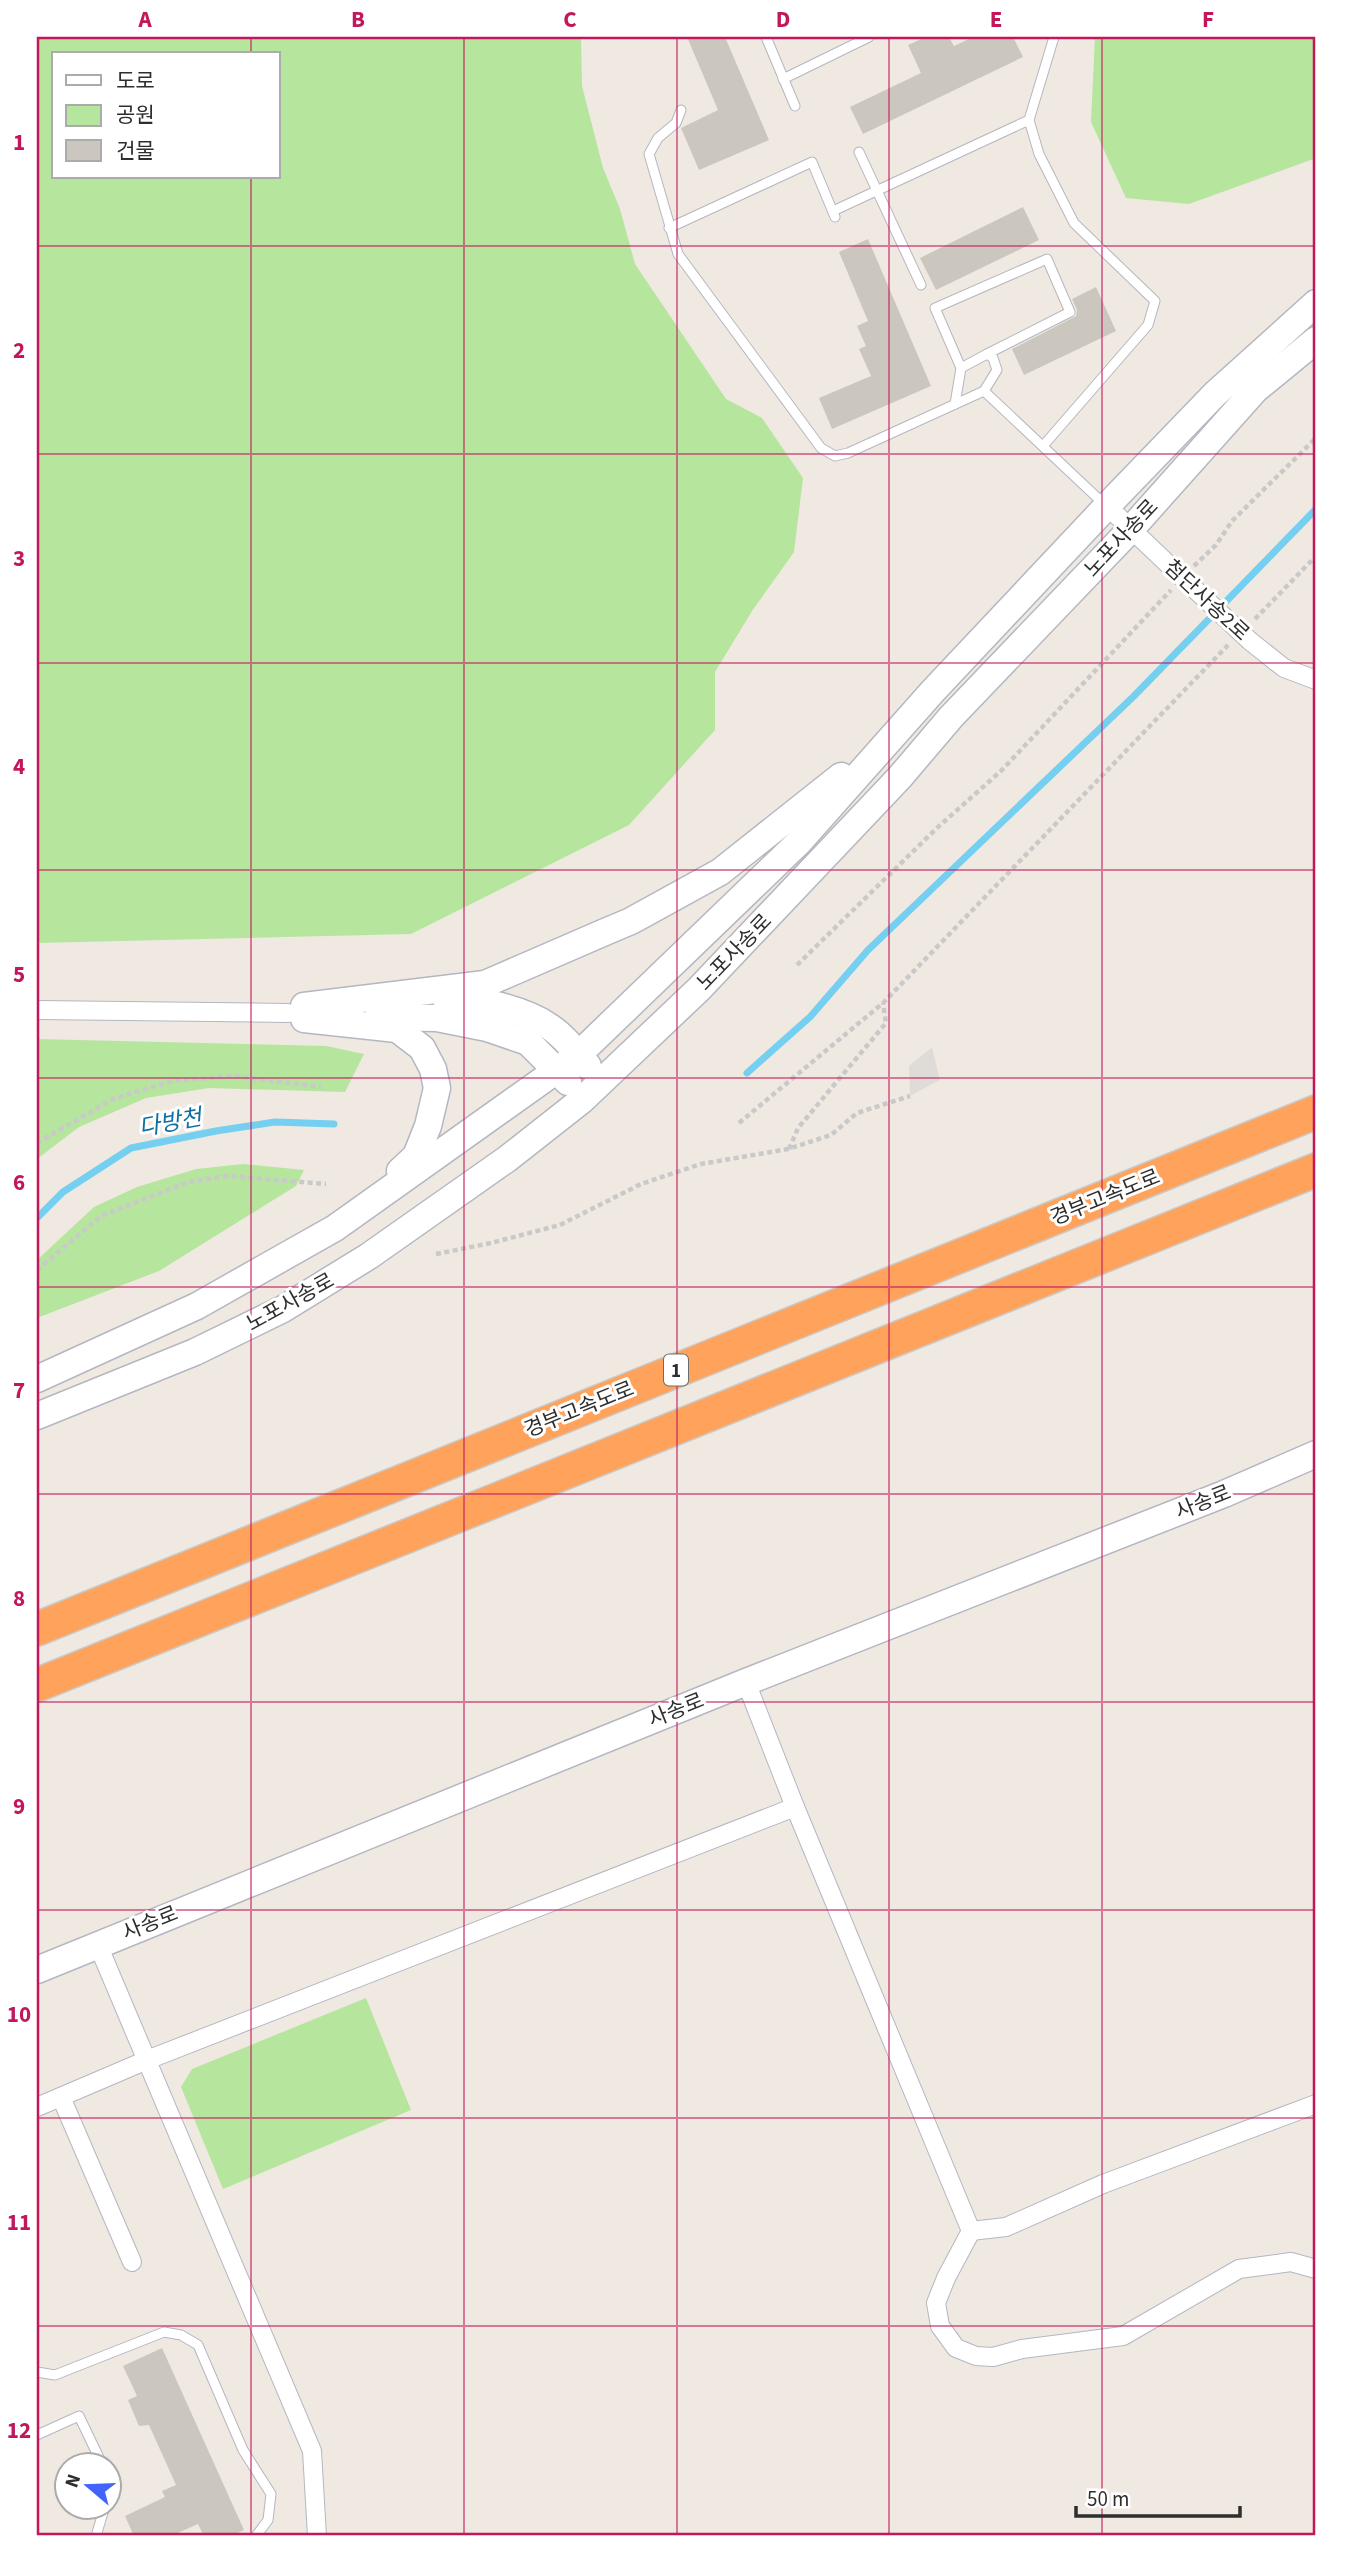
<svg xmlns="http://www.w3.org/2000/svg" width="1353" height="2573" viewBox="0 0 1353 2573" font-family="'Source Sans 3','Noto Sans KR',sans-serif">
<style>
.green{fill:#b6e59e;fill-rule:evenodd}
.plaza{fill:#dfdcd8}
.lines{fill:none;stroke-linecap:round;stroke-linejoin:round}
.stream{stroke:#75cff0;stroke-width:7}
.building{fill:#cbc7bf}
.lane-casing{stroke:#b4b7c1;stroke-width:11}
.street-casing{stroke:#b4b7c1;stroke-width:20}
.secondary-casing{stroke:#b4b7c1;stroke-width:29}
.highway-casing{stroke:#c9c9c9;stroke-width:36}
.path{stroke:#c9c9c9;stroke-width:4.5;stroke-dasharray:5 3.5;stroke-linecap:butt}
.lane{stroke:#fff;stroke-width:9}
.street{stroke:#fff;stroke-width:18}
.secondary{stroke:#fff;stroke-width:26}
.highway{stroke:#ffa35c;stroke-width:33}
.street-bridge-casing{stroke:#b4b7c1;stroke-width:20;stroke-linecap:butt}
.street-bridge{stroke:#fff;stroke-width:18}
.grid{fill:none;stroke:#c2185b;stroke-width:2;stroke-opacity:0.55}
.labels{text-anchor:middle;stroke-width:6;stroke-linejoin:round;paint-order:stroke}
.shield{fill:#fff;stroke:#6d6d6d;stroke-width:2}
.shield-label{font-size:19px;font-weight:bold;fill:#2e2e2e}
.street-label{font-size:21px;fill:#2e2e2e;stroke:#fff}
.water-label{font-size:23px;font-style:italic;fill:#0d6fa3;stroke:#fff}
.neatline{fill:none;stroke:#c2185b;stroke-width:2.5}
.grid-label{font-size:23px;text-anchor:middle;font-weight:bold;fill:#c2185b}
</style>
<rect width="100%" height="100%" fill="#efe9e1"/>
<g class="green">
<path d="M 37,37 L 581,37 L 582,86 L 603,168 L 620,209 L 635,264 L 726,399 L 762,418 L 803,478 L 794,552 L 752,611 L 715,672 L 715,730 L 629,825 L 411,934 L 37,943 ZM 278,54 L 278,177 L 54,177 L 54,54 Z"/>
<polygon points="1095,37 1316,37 1316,158 1189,204 1126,198 1091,122"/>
<polygon points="37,1039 326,1046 364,1054 345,1092 209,1088 146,1098 79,1127 37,1159"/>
<polygon points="243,1164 304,1170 296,1186 159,1271 37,1318 37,1260 94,1207 137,1187 196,1169"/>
<polygon points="366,1998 411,2110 223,2189 181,2087 192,2069"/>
</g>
<polygon class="plaza" points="932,1047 940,1080 910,1096 909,1066"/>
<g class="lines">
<g class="stream">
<polyline points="747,1073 810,1017 868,950 1134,696 1316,509"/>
<polyline points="37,1218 63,1192 131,1148 216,1131 275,1122 334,1124"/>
</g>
</g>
<g class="building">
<polygon points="687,37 725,37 769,140 699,170 681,128 718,110"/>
<polygon points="926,37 949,37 954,46 973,37 1013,37 1023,57 863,134 850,107 921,73 908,45"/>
<polygon points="1023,207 1039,240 936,290 920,258"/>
<polygon points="868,239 931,386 832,429 819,398 871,376 859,349 866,346 857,326 868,321 839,252"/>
<polygon points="1096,287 1116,331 1024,375 1012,349 1076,316 1077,310 1072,299"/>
<polygon points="162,2348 244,2530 231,2536 204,2536 198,2524 171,2536 134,2536 125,2516 165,2497 162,2491 176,2485 149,2425 139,2426 128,2400 137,2396 123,2366"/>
</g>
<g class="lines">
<g class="lane-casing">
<g id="lane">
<polyline points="766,37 795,106"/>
<polyline points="783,79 869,37"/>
<polyline points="681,110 676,123 658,138 649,154 678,254 821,448 835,456 848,453 984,391 1105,505"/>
<polyline points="859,152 921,285"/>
<polyline points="833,211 1029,120"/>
<polyline points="669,228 812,162 835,217"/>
<polyline points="961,368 935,308 1047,259 1070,312 987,354"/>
<polyline points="955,404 961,368 987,354 993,358 997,370 984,391"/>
<polyline points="1043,446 1148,325 1155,301 1074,223 1039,154 1029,120 1054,37"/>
<polyline points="37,2372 55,2375 164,2332 181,2335 198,2345 243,2450 271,2494 268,2520 256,2536"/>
<polyline points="37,2435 79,2416 102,2464"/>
<polyline points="96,2536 105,2506"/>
</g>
</g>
<g class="street-casing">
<g id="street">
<polyline points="1107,506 1171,567"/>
<polyline points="1250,641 1284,668 1316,680"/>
<polyline points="37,1010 288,1013"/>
<polyline points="746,1682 795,1807 971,2231 946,2278 936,2303 940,2326 956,2348 976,2356 993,2357 1022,2349 1123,2336 1239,2269 1291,2262 1316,2269"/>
<polyline points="98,1945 312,2451 317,2536"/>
<polyline points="61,2097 132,2262"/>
<polyline points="37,2107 147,2060 795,1807"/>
<polyline points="971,2231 1006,2227 1103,2184 1316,2104"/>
</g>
</g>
<g class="secondary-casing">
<g id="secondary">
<path d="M 446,999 C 475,997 526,1010 550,1027 C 565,1037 577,1053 588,1066"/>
<polyline points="304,1006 485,984 605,932 631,921 720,872 841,776"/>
<polyline points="378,1017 437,1018 487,1028 528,1042 568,1082"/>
<polyline points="304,1019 397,1029 422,1048 433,1069 437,1088 428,1126 416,1156 400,1171"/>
<polyline points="37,1379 197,1306 335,1228 578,1055 798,843 933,691 1107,506 1215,394 1316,303"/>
<polyline points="37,1416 195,1352 283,1309 369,1256 507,1159 582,1100 699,989 900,777 951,717 1131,529 1255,390 1316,340"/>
<polyline points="37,1970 746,1682 1224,1494 1316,1454"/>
</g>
</g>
<g class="highway-casing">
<g id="highway">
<polyline points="37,1629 1316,1112"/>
<polyline points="37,1685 1316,1170"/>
</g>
</g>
<g class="path">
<polyline points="1194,566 1216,545 1232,521 1316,438"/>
<polyline points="1255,619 1316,556"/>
<polyline points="797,965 938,827 1001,771 1171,590"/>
<polyline points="739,1123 883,1003 1228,645"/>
<polyline points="37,1143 113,1099 172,1081 234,1076 321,1087"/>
<polyline points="789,1149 798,1128 886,1023 883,1003"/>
<polyline points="436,1254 491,1243 560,1225 641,1184 701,1164 788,1149 831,1135 857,1113 910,1096"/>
<polyline points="37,1270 101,1216 188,1182 226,1176 326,1184"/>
</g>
<use href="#lane" class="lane"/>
<use href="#street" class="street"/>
<use href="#secondary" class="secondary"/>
<use href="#highway" class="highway"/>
<g class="street-bridge-casing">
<polyline id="street-bridge" points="1171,567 1250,641"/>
</g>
<use href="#street-bridge" class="street-bridge"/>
</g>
<path class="grid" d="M 251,37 L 251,54M 464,37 L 464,2536M 677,37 L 677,2536M 889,37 L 889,2536M 1102,37 L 1102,2536M 251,177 L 251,2536M 37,246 L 1316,246M 37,454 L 1316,454M 37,663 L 1316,663M 37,870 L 1316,870M 37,1078 L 1316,1078M 37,1287 L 1316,1287M 37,1494 L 1316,1494M 37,1702 L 1316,1702M 37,1910 L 1316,1910M 37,2118 L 1316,2118M 37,2326 L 1316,2326"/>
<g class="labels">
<rect class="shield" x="664" y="1354.5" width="24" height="31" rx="5"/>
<g class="shield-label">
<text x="676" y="1377">1</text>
</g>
<g class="street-label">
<text transform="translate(1121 538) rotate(-47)" y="7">노포사송로</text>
<text transform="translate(1207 600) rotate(43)" y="7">첨단사송2로</text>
<text transform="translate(734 952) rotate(-46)" y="7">노포사송로</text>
<text transform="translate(1105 1197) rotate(-22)" y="7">경부고속도로</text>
<text transform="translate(290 1302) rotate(-29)" y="7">노포사송로</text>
<text transform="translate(579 1409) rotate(-22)" y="7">경부고속도로</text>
<text transform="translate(1203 1502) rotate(-22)" y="7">사송로</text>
<text transform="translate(676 1710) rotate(-22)" y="7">사송로</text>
<text transform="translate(150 1923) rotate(-22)" y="7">사송로</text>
</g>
<g class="water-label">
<text transform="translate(170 1122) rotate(-10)" y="8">다방천</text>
</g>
</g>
<rect width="1353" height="2573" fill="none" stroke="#ffffff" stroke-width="77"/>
<rect x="52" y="52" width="228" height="126" fill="#ffffff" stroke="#ababab" stroke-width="2"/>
<rect x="66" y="75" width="35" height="10" fill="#ffffff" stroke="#ababab" stroke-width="2"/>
<text x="116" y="88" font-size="21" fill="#2e2e2e">도로</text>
<rect x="66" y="105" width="35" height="21" fill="#b6e59e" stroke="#ababab" stroke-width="2"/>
<text x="116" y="122" font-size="21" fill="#2e2e2e">공원</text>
<rect x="66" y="140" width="35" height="21" fill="#cbc7bf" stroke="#ababab" stroke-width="2"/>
<text x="116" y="158" font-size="21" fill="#2e2e2e">건물</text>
<g transform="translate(88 2486) rotate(289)"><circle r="33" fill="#ffffff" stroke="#ababab" stroke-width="2"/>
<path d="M0-5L12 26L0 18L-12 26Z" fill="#4264fb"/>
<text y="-10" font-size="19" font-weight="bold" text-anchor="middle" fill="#2e2e2e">N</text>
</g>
<path d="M1076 2506v10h164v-10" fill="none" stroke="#2e2e2e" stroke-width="3.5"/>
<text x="1087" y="2506" font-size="21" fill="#2e2e2e" stroke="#ffffff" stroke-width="5" paint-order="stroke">50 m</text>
<rect x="38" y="38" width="1276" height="2496" class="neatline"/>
<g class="grid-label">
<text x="145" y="27">A</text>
<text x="358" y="27">B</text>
<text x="570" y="27">C</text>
<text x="783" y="27">D</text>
<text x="996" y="27">E</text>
<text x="1208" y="27">F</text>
<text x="19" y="150">1</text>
<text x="19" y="358">2</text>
<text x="19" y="566">3</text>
<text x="19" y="774">4</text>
<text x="19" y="982">5</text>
<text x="19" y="1190">6</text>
<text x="19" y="1398">7</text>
<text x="19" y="1606">8</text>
<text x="19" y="1814">9</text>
<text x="19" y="2022">10</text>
<text x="19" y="2230">11</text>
<text x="19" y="2438">12</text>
</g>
</svg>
